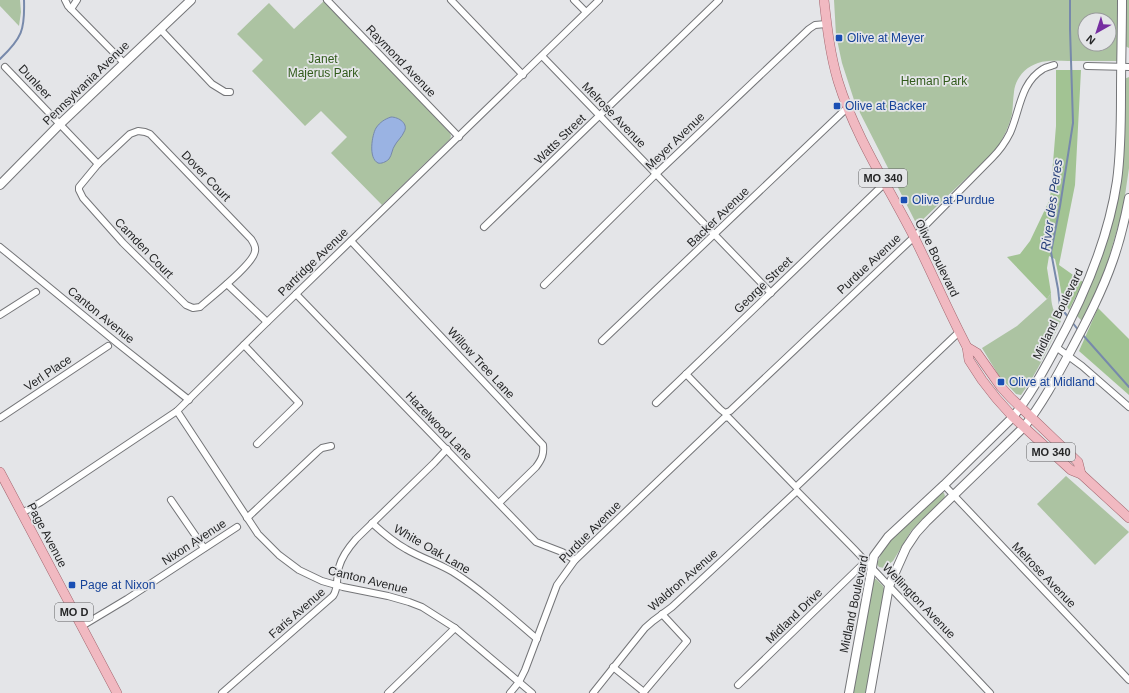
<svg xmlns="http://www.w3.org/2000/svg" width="1129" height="693" viewBox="0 0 1129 693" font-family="Arial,sans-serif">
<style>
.green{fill:#acc3a2;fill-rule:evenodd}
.forest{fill:#a2c393}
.water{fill:#9ab3e3;stroke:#7789ab}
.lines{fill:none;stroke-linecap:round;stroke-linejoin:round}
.stream{stroke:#7789ab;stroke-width:2}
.street-casing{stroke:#747578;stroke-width:8}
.secondary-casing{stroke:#747578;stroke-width:10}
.primary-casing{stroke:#a36770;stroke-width:10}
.street{stroke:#fff;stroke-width:6}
.secondary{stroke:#fff;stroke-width:8}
.primary{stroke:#f1b9c1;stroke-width:9}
.transit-dot{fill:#1a4fb4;stroke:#e4e5e8;stroke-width:1.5}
.labels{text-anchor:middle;stroke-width:3.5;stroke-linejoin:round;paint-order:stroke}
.shield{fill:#e4e5e8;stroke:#5e5f61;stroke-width:1}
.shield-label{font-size:11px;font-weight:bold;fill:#252627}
.transit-label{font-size:12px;fill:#164399;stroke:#e4e5e8;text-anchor:start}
.park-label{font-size:12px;fill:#315b1b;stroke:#e4e5e8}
.street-label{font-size:12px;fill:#252627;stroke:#e4e5e8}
.water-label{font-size:13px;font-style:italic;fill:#243e79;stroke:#e4e5e8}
</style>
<rect width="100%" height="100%" fill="#e4e5e8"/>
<g class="green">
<polygon points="0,0 20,0 21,12 19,26 0,6"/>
<path d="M 834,0 L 1118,0 L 1117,61 C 1101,61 1084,61 1068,61 C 1058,61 1047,60 1038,63 C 1025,67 1015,79 1014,92 C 1013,99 1013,106 1012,114 C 1009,127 1003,138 996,150 L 917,225 L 855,103 L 842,63 L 836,35 ZM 1085,20 L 1109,20 L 1109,44 L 1085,44 Z"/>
<polygon points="1125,0 1129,0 1129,48 1125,46"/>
<polygon points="324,1 450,133 451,136 450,139 382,205 331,153 347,137 321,111 305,126 252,71 263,60 237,34 269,3 294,29"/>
<polygon points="1129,77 1129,168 1123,209 1108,261 1096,293 1082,321 1077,316 1093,278 1112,218 1124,79"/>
<path d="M 1051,293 C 1051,304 1053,313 1061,321 C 1049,346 1038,372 1021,395 L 1016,394 L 999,376 L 982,348 L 1017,326 L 1047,299 Z"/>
<polygon points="1066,476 1129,532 1095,565 1037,504"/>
<polygon points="942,492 944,493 945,496 944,498 911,531 893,561 884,568 879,567 877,564 883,549 891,540"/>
<polygon points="874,579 876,579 883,586 885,591 866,693 852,693 873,581"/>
</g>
<g class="forest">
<polygon points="1056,70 1081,70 1075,185 1059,265 1083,282 1069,310 1062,297 1058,273 1055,259 1049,256 1047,268 1051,293 1047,299 1007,257 1020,254 1030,241 1050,199 1056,126"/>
<polygon points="1098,308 1129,339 1129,395 1079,351"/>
</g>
<path class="water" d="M 391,117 C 399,117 409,124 404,132 C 402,137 397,141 395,145 C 392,149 392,155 389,159 C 386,162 381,164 378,163 C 368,158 372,135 376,128 C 380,122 385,119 391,117 Z"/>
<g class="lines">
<g class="stream">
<path d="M 0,59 C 22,38 25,30 24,0"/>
<polyline points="1069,318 1060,307 1058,289 1051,252 1060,206 1073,123 1070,29 1070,0"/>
<polyline points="1072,322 1079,331"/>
<polyline points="1082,334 1129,387"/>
</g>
<g class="street-casing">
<g id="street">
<polyline points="65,0 68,6 124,63"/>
<polyline points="327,0 459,137"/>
<polyline points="451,0 523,75"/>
<polyline points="574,0 586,12"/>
<polyline points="71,9 77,0"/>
<polyline points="160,29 212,84 225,92 230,92"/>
<polyline points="542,56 771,293"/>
<polyline points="1087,66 1129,67"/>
<polyline points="5,67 98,164"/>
<path d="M 138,131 L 145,132 L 150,134 L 251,239 C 253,242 256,247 255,251 C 254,264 211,297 200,307 L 193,308 L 186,305 L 123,243 L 83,198 L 79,190 L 79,187 L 98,164 L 130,134 Z"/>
<polyline points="484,227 719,0"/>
<path d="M 351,241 L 543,445 C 544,454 542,459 536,467 L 499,503"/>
<polyline points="0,247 117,343 189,400"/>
<polyline points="227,284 267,322"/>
<polyline points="544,285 656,174 809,29 815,25 826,24"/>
<polyline points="296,294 536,542 562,552 575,560"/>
<polyline points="0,315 36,292"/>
<polyline points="602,341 848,107"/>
<polyline points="244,345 299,403 257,444"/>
<polyline points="1056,347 1082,366 1129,407"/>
<path d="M 686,374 L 720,409 L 725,413 L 730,411 L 914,237 L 992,158 C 999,151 1005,143 1010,133 C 1020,111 1020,83 1043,69 C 1046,67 1051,66 1054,65"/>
<polyline points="656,403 885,183"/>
<polyline points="177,411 258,534 279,555 299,570 322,581 343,587 388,596 409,602 422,607 455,628 532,693"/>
<polyline points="0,418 108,346"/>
<polyline points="944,485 1129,680"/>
<polyline points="171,500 204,548"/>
<polyline points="22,513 41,502 177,411 262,327 599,0"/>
<polyline points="247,518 317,452 322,448 331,446"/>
<path d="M 372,523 C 383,533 393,542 406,549 C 421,558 438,563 453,572 C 483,591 510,616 537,639"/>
<polyline points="82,626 127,599 237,527"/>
<polyline points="613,667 644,692"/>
<polyline points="738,685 866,561"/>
<path d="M 222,693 L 333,596 C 339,588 336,576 339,567 C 342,556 349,547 356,539 L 434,463 L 447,449"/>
<polyline points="388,693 455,628"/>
<polyline points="510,693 519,682 525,670 557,585 575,560 724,418 728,417 796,487 959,332"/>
<polyline points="593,693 645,628 653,621 672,607 797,491 854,549 990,693"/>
<polyline points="643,693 687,641 662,614"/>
</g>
</g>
<g class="secondary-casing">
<g id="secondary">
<polyline points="0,185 59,125 191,0"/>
<path d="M 849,693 L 874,556 L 888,537 L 944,485 L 1013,417 C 1029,397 1041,375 1053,353 C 1083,299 1108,242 1117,181 C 1121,152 1121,123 1121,94 C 1121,62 1122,31 1122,0"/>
<path d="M 870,693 L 889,586 L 906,548 L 916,533 L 926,522 L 1024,427 C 1042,404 1056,378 1070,352 C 1086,322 1102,292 1113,260 C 1120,240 1125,219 1129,198"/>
</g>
</g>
<g class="primary-casing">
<g id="primary">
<path d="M 824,0 C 827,27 830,54 838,81 C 855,136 888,186 914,237 C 932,273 948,311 967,347 L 969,360 L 982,380 L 996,398 L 1013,417 L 1071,470 L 1081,474 L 1129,518"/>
<polyline points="967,347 977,353 1001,387 1011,398 1078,462 1081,474"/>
<polyline points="0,472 117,693"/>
</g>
</g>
<use href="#street" class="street"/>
<use href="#secondary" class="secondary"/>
<use href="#primary" class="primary"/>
</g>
<g class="transit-dot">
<rect x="835" y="34" width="8" height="8" rx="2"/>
<rect x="833" y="102" width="8" height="8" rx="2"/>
<rect x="900" y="196" width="8" height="8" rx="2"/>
<rect x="997" y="378" width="8" height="8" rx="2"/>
<rect x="68" y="581" width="8" height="8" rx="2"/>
</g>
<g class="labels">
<g class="shield">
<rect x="859" y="169" width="48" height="18" rx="3"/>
<rect x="1027" y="443" width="48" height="18" rx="3"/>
<rect x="55" y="603" width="38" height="18" rx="3"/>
</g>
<g class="shield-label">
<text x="883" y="182">MO 340</text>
<text x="1051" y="456">MO 340</text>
<text x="74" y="616">MO D</text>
</g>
<g class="transit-label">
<text x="847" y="42">Olive at Meyer</text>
<text x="845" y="110">Olive at Backer</text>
<text x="912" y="204">Olive at Purdue</text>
<text x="1009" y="386">Olive at Midland</text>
<text x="80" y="589">Page at Nixon</text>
</g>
<g class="park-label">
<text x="323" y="63">Janet<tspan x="323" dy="14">Majerus Park</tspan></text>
<text x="934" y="85">Heman Park</text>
</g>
<g class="street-label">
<text transform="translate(401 61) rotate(46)" y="4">Raymond Avenue</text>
<text transform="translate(35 82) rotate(47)" y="4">Dunleer</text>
<text transform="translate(86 83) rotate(-44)" y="4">Pennsylvania Avenue</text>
<text transform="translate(614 115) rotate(46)" y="4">Melrose Avenue</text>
<text transform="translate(560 139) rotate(-44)" y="4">Watts Street</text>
<text transform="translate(675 141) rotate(-44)" y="4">Meyer Avenue</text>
<text transform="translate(206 176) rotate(46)" y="4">Dover Court</text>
<text transform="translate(718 217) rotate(-44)" y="4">Backer Avenue</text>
<text transform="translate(144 248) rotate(46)" y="4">Camden Court</text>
<text transform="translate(937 258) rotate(64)" y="4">Olive Boulevard</text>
<text transform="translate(313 262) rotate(-44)" y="4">Partridge Avenue</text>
<text transform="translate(869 264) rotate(-43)" y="4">Purdue Avenue</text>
<text transform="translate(763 285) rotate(-44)" y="4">George Street</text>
<text transform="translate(1058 314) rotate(-64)" y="4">Midland Boulevard</text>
<text transform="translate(101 315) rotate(39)" y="4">Canton Avenue</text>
<text transform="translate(481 363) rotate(47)" y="4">Willow Tree Lane</text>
<text transform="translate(48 373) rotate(-34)" y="4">Verl Place</text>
<text transform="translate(439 426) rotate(46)" y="4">Hazelwood Lane</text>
<text transform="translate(590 532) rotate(-45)" y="4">Purdue Avenue</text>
<text transform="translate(47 535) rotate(62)" y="4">Page Avenue</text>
<text transform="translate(194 542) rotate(-33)" y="4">Nixon Avenue</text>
<text transform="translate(432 549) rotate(30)" y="4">White Oak Lane</text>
<text transform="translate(1044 575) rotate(46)" y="4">Melrose Avenue</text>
<text transform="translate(368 580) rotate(14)" y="4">Canton Avenue</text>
<text transform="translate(683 580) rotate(-41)" y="4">Waldron Avenue</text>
<text transform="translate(919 601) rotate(46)" y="4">Wellington Avenue</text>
<text transform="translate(854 604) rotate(-78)" y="4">Midland Boulevard</text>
<text transform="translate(297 613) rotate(-41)" y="4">Faris Avenue</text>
<text transform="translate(794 616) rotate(-44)" y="4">Midland Drive</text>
</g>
<g class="water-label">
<text transform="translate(1051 205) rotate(-82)" y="5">River des Peres</text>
</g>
</g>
<g transform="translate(1097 32) rotate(219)"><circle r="19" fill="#e4e5e8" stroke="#98999b"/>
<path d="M0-3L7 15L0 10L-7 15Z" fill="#762ea1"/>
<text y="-6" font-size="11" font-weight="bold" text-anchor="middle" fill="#252627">N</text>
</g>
</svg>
